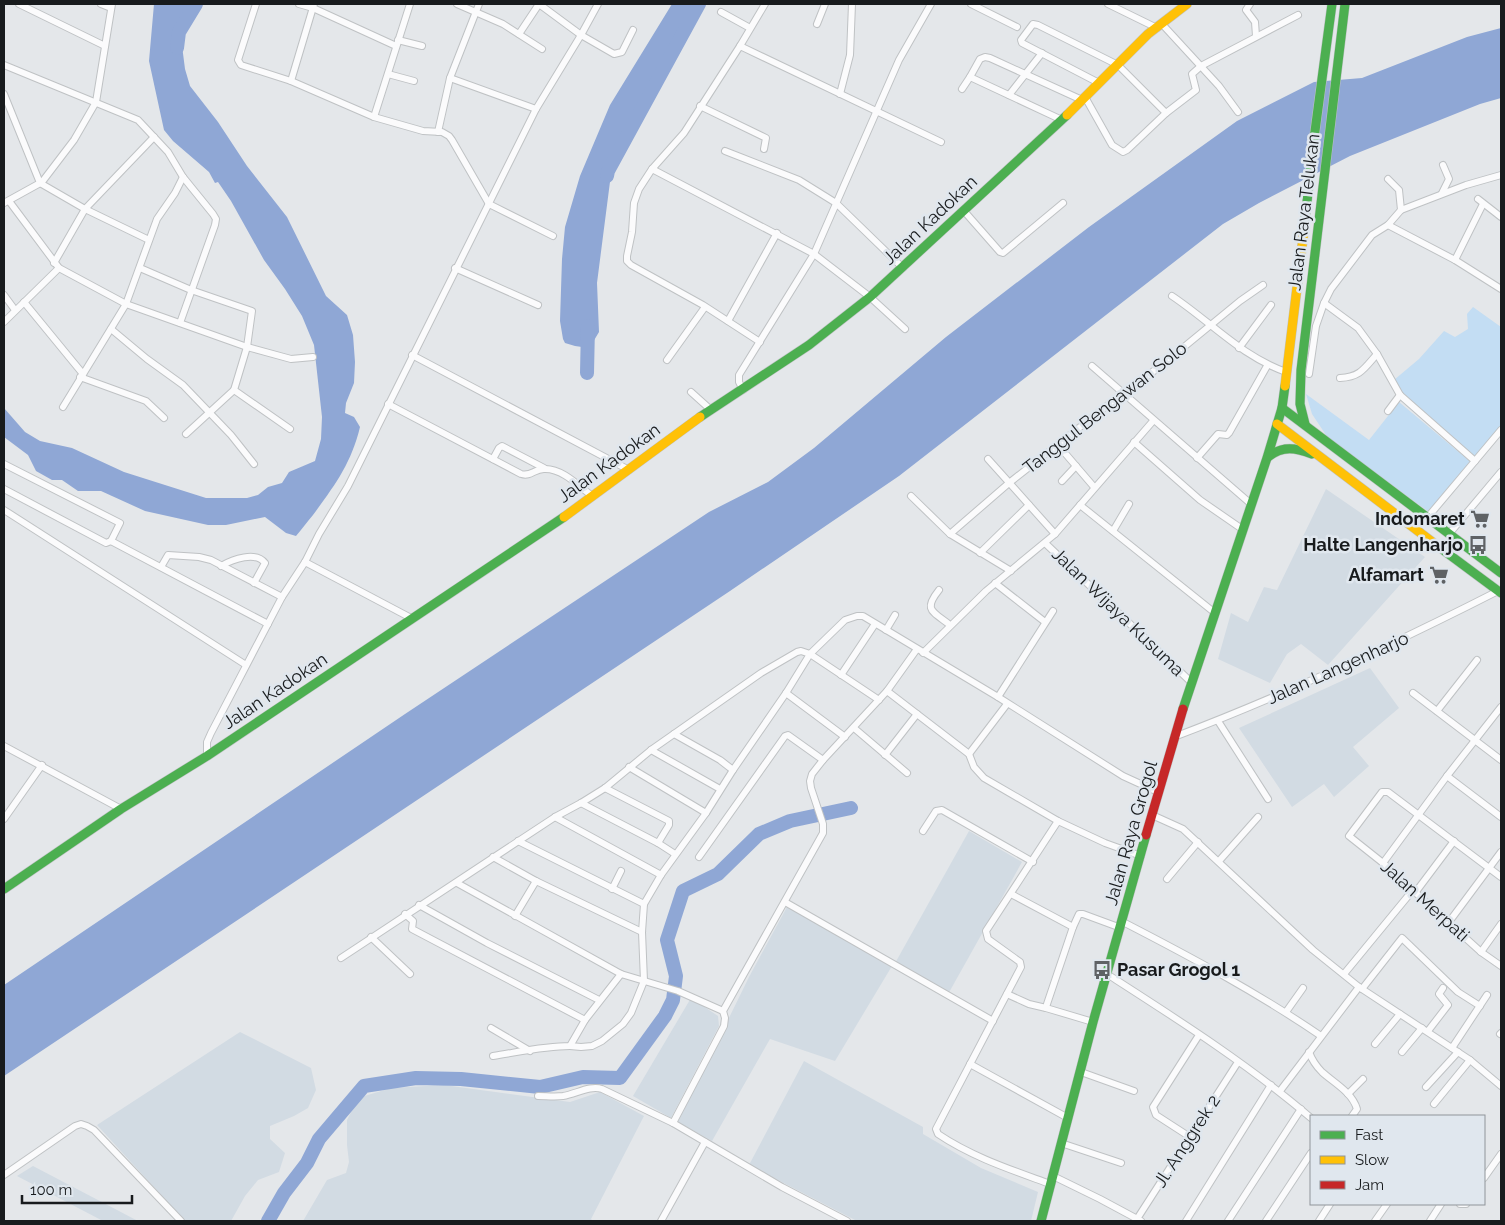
<svg xmlns="http://www.w3.org/2000/svg" width="1505" height="1225" viewBox="0 0 1505 1225" font-family="Raleway,sans-serif">
<style>
.built{fill:#d2dbe3}
.green{fill:#c3ddf3}
.water{fill:#8fa7d5}
.lines{fill:none;stroke-linecap:round;stroke-linejoin:round}
.river{stroke:#8fa7d5;stroke-width:14}
.street-casing{stroke:#bfc2c4;stroke-width:8}
.fast-casing{stroke:#bfc2c4;stroke-width:10}
.slow-casing{stroke:#bfc2c4;stroke-width:10}
.jam-casing{stroke:#bfc2c4;stroke-width:10}
.street{stroke:#fbfbfc;stroke-width:6}
.fast{stroke:#4caf50;stroke-width:9}
.slow{stroke:#ffc107;stroke-width:9}
.jam{stroke:#c62828;stroke-width:9}
.labels{text-anchor:middle;stroke-width:5;stroke-linejoin:round;paint-order:stroke}
.street-label{font-size:18px;fill:#181b1d;stroke:#e0e7ee}
.poi-label{font-size:18px;font-weight:bold;fill:#181b1d;stroke:#e0e7ee;text-anchor:end}
</style>
<rect width="100%" height="100%" fill="#e4e7ea"/>
<g class="built">
<polygon points="1326,489 1425,557 1328,665 1301,644 1287,654 1270,683 1218,659 1231,613 1248,622 1264,587 1277,590"/>
<polygon points="1370,668 1399,708 1353,747 1369,766 1334,797 1324,784 1292,807 1239,728"/>
<polygon points="969,831 1022,862 947,996 894,965"/>
<polygon points="787,907 892,966 835,1061 770,1039 712,1141 678,1122 749,977"/>
<polygon points="691,998 718,1016 719,1026 671,1118 633,1096"/>
<polygon points="240,1032 311,1068 316,1090 308,1108 294,1116 270,1126 270,1139 285,1153 279,1172 258,1180 245,1196 231,1221 185,1221 97,1125"/>
<polygon points="804,1061 923,1127 923,1134 981,1168 1038,1192 1031,1221 857,1221 749,1165"/>
<polygon points="444,1085 570,1102 600,1092 644,1116 591,1219 593,1221 303,1221 327,1180 346,1173 349,1162 347,1145 347,1120 358,1098 391,1088"/>
<polygon points="33,1166 138,1221 103,1221 17,1176"/>
</g>
<g class="green">
<polygon points="1473,307 1501,327 1501,432 1477,460 1409,401 1394,380 1419,359 1444,331 1455,337 1468,329 1467,314"/>
<polygon points="1306,394 1369,440 1399,402 1473,464 1433,515 1328,438 1312,414"/>
</g>
<g class="water">
<path d="M 154,4 L 188,4 L 180,30 L 185,69 L 190,86 L 218,122 L 247,166 L 287,217 L 326,296 L 347,315 L 353,335 L 355,362 L 354,383 L 346,403 L 345,413 L 354,417 L 360,427 C 351,464 335,485 313,515 C 307,522 302,529 296,536 L 286,533 L 265,517 L 226,525 L 208,525 L 145,511 L 101,491 L 78,491 L 62,480 L 52,480 L 36,471 L 28,455 L 4,437 L 4,408 L 25,432 L 40,441 L 72,448 L 124,472 L 206,498 L 247,498 L 258,495 L 268,487 L 282,483 L 289,472 L 315,461 L 321,439 L 322,417 L 314,345 L 302,316 L 285,289 L 264,260 L 231,201 L 218,182 L 215,183 L 209,172 L 173,141 L 164,130 L 149,61 Z"/>
<polygon points="672,4 705,4 667,54 627,123 617,148 611,174 597,283 599,332 593,342 582,347 575,346 565,343 563,339 560,321 562,259 565,227 580,176 610,105"/>
<polygon points="1501,28 1501,98 1480,104 1350,156 1259,203 1223,224 899,476 730,591 4,1076 4,985 405,714 709,512 768,482 814,448 946,337 1089,227 1237,121 1314,82 1362,78 1467,37"/>
</g>
<g class="lines">
<g class="river">
<polyline points="177,48 179,32 196,4"/>
<polyline points="607,176 608,171 699,4"/>
<polyline points="587,373 588,326"/>
<polyline points="268,1221 284,1193 307,1163 319,1139 364,1086 416,1078 461,1079 540,1087 583,1077 620,1078 665,1016 673,1000 676,976 667,940 683,891 718,874 759,834 790,821 851,808"/>
</g>
<g class="street-casing">
<g id="street">
<polyline points="19,4 105,46"/>
<polyline points="101,4 111,8"/>
<polyline points="256,4 238,60 241,65 291,81 374,117 423,131 442,132 449,136 452,140 489,204 553,236"/>
<polyline points="299,4 313,8 396,46"/>
<polyline points="457,4 503,24 542,49"/>
<polyline points="971,4 1017,27"/>
<polyline points="1108,4 1157,28"/>
<polyline points="1250,4 1246,10 1255,22 1256,36"/>
<polyline points="721,12 750,28"/>
<polyline points="817,24 825,4"/>
<polyline points="1162,24 1219,86 1238,112"/>
<polyline points="519,34 539,4 581,35 614,54 622,52 633,30"/>
<polyline points="398,40 422,46"/>
<polyline points="740,46 941,142"/>
<polyline points="4,65 138,120 168,152 183,177 213,214 216,219 215,225 180,323"/>
<polyline points="388,74 414,81"/>
<polyline points="450,78 536,109"/>
<polyline points="291,81 314,4"/>
<polyline points="962,89 970,77"/>
<polyline points="4,94 40,183 85,209 149,240"/>
<polyline points="840,94 850,55 852,4"/>
<polyline points="1009,95 1042,53"/>
<polyline points="1085,97 1112,145 1123,152 1127,150 1166,113 1118,65 1038,25 1033,24 1021,40 1022,43 1099,83"/>
<polyline points="700,106 766,138 764,149"/>
<polyline points="1166,113 1196,90 1192,74 1201,66 1298,15"/>
<polyline points="374,117 410,4"/>
<polyline points="1062,120 970,77 980,59 985,57 990,58 1082,100"/>
<polyline points="438,132 450,78 479,4"/>
<polyline points="725,151 799,180 836,203 903,268"/>
<polyline points="652,169 814,254 870,297 905,329"/>
<polyline points="1388,179 1399,190 1401,210 1388,225"/>
<polyline points="1442,193 1449,179 1443,165"/>
<polyline points="1478,199 1501,217"/>
<polyline points="9,201 59,268 126,304 247,347 291,359 313,357"/>
<polyline points="4,203 42,182 74,140 96,102 112,4"/>
<polyline points="1401,210 1466,185 1501,175"/>
<polyline points="964,211 1000,252 1003,253 1063,203"/>
<polyline points="1455,260 1483,204"/>
<polyline points="54,263 85,209 154,137"/>
<polyline points="140,268 191,290 252,311 247,347 234,390 290,429"/>
<polyline points="455,268 538,305"/>
<polyline points="4,295 15,310"/>
<path d="M 1172,296 C 1211,322 1241,356 1286,372"/>
<polyline points="24,302 83,374"/>
<polyline points="728,321 777,233"/>
<polyline points="4,322 59,268"/>
<polyline points="111,329 147,359 183,385 231,435 254,464"/>
<polyline points="760,342 703,305 631,265 627,261 627,256 632,232 634,203 639,189 652,169 684,133 740,46 765,4"/>
<polyline points="1239,348 1271,305"/>
<polyline points="412,355 629,470"/>
<polyline points="667,360 705,307"/>
<polyline points="1092,366 1251,504"/>
<polyline points="1309,374 1316,326 1324,303"/>
<polyline points="80,377 146,401 164,418"/>
<path d="M 1340,378 C 1360,377 1364,369 1377,354"/>
<polyline points="743,390 739,382 739,375 814,254 899,60 931,4"/>
<polyline points="691,392 711,410"/>
<path d="M 388,404 L 521,474 C 531,477 534,469 544,469 C 562,468 579,486 592,496"/>
<polyline points="63,407 126,304 157,219 175,193 183,177"/>
<polyline points="1388,411 1400,395"/>
<polyline points="186,434 234,390"/>
<polyline points="1134,442 1200,500 1242,529"/>
<polyline points="1058,445 1094,487"/>
<polyline points="1197,458 1218,434 1227,435 1229,433 1267,366"/>
<polyline points="493,459 499,448 502,446 544,468"/>
<polyline points="988,459 1055,534"/>
<polyline points="1475,461 1501,430"/>
<polyline points="4,464 120,523 111,541"/>
<polyline points="1062,481 1076,466"/>
<polyline points="4,489 106,543 111,541 268,624"/>
<polyline points="911,496 950,534 1011,571"/>
<polyline points="1080,505 1215,613"/>
<polyline points="4,510 246,665"/>
<polyline points="1427,518 1475,461 1400,395 1377,354 1358,328 1324,303 1331,289 1372,235 1388,225 1455,260 1501,289"/>
<polyline points="1113,531 1129,504"/>
<polyline points="950,534 1009,483 1122,394 1162,365 1240,301 1263,285"/>
<polyline points="1449,534 1501,472"/>
<polyline points="1045,543 1191,682"/>
<polyline points="980,553 1029,505"/>
<polyline points="305,562 411,618"/>
<path d="M 221,566 C 233,559 256,551 265,563 L 254,583"/>
<polyline points="161,567 168,555 199,557 211,560 282,597"/>
<polyline points="995,583 1045,622"/>
<path d="M 939,590 C 923,610 932,611 950,625"/>
<polyline points="886,630 895,615"/>
<polyline points="923,653 986,591 1055,534 1153,421"/>
<polyline points="841,675 875,624"/>
<polyline points="887,691 969,754 974,767 984,778 1058,821 1105,843 1141,856"/>
<polyline points="786,693 845,737"/>
<polyline points="1413,693 1501,760"/>
<polyline points="998,697 1053,611"/>
<polyline points="1437,711 1477,660"/>
<polyline points="1218,721 1268,799"/>
<polyline points="854,728 907,773"/>
<polyline points="674,734 720,760 733,770"/>
<path d="M 1174,737 C 1285,695 1392,645 1498,591"/>
<polyline points="4,746 121,809"/>
<polyline points="651,750 720,789"/>
<polyline points="969,754 1007,704"/>
<polyline points="885,755 917,714"/>
<polyline points="207,756 207,742 211,733 282,597 305,562 319,534 348,486 536,109 581,35 598,4"/>
<polyline points="629,767 706,813"/>
<polyline points="1447,776 1501,817"/>
<polyline points="605,788 669,821 669,825 658,843"/>
<polyline points="581,803 658,843 675,854"/>
<polyline points="1152,815 1183,829 1313,950 1359,987 1470,1060 1501,1086"/>
<polyline points="555,817 661,875"/>
<polyline points="4,819 42,765"/>
<polyline points="923,831 936,811 942,810 1033,862"/>
<polyline points="518,841 644,904"/>
<polyline points="493,857 536,881 642,932"/>
<polyline points="699,857 785,736 788,735 823,760"/>
<polyline points="1219,861 1258,817"/>
<polyline points="1383,863 1447,776 1501,707"/>
<polyline points="1501,877 1388,792 1382,792 1349,836 1383,863 1481,952 1501,966"/>
<polyline points="1167,879 1198,842"/>
<polyline points="457,883 621,974 678,991 723,1011"/>
<polyline points="612,889 621,871"/>
<polyline points="1415,893 1454,841"/>
<polyline points="1011,894 1073,927"/>
<polyline points="785,902 993,1021"/>
<polyline points="419,905 487,943 599,1000"/>
<polyline points="405,914 413,921 412,929 585,1020 621,974"/>
<polyline points="515,916 536,881"/>
<path d="M 1123,922 C 1191,957 1258,993 1321,1036"/>
<polyline points="1449,922 1501,852"/>
<polyline points="371,937 410,974"/>
<polyline points="1481,952 1501,924"/>
<polyline points="341,958 555,817 581,803 605,788 651,750 761,673 797,652 801,651 810,654 879,700"/>
<path d="M 1107,974 C 1177,1019 1248,1064 1311,1118"/>
<polyline points="1344,974 1413,890"/>
<polyline points="1362,989 1402,938 1458,992 1480,1006"/>
<polyline points="1007,994 1029,1004 1046,1008"/>
<polyline points="1286,1012 1303,988"/>
<polyline points="1093,1022 1046,1008 1047,1004 1073,927 1079,914 1083,914 1121,928"/>
<polyline points="491,1028 530,1051"/>
<polyline points="1428,1031 1448,1005 1439,994 1443,988"/>
<polyline points="1500,1034 1501,1033"/>
<polyline points="1375,1044 1400,1014"/>
<polyline points="570,1046 581,1047 592,1046 602,1041 623,1024 631,1013 644,981 642,932 644,904 661,875 706,813 733,770 786,693 810,654 845,620 857,616 863,616 998,697 1123,776 1158,792"/>
<polyline points="1452,1048 1487,995"/>
<path d="M 1309,1052 C 1312,1060 1316,1066 1322,1072 C 1334,1083 1352,1092 1357,1109 L 1352,1116"/>
<polyline points="1402,1052 1422,1028"/>
<path d="M 493,1056 C 519,1052 544,1046 570,1046 L 585,1020"/>
<polyline points="970,1064 1068,1118"/>
<polyline points="1081,1072 1134,1091"/>
<polyline points="1426,1087 1458,1052"/>
<polyline points="1280,1091 1359,987"/>
<polyline points="1348,1094 1363,1079"/>
<path d="M 538,1096 C 546,1096 555,1097 563,1096 C 576,1094 590,1085 602,1089 L 673,1123 L 782,1187 L 847,1221"/>
<polyline points="1434,1104 1470,1060"/>
<polyline points="673,1123 724,1026 725,1018 723,1011 823,833 823,824 811,788 810,781 812,774 823,760 887,691 917,649"/>
<polyline points="1190,1137 1156,1115 1153,1107 1199,1035"/>
<polyline points="1061,1143 1121,1163"/>
<polyline points="4,1175 75,1126 81,1124 87,1126 94,1130 181,1221"/>
<polyline points="1053,1176 1100,1199 1141,1221"/>
<polyline points="1484,1178 1501,1154"/>
<path d="M 1050,1184 C 1012,1170 972,1157 938,1134 L 936,1129 L 1021,967 L 1020,962 L 988,939 L 986,931 L 1058,821"/>
<polyline points="1460,1204 1466,1204"/>
<polyline points="1137,1219 1238,1062"/>
<polyline points="661,1221 705,1142"/>
<polyline points="1186,1221 1271,1085"/>
<polyline points="1228,1221 1301,1109"/>
<polyline points="1266,1221 1311,1153"/>
<polyline points="1319,1221 1330,1204"/>
<polyline points="1375,1221 1387,1204"/>
<polyline points="1430,1221 1441,1204"/>
</g>
</g>
<g class="fast-casing">
<g id="fast">
<polyline points="1304,230 1313,146 1332,4"/>
<polyline points="1282,408 1501,573"/>
<polyline points="700,417 809,345 870,297 1067,115"/>
<polyline points="1305,424 1300,404 1301,370 1345,4"/>
<path d="M 1268,457 C 1283,445 1296,448 1312,454"/>
<polyline points="1439,547 1501,593"/>
<polyline points="1183,709 1267,458 1282,408 1285,386"/>
<polyline points="4,889 121,809 207,756 564,517"/>
<polyline points="1041,1221 1093,1022 1146,835"/>
</g>
</g>
<g class="slow-casing">
<g id="slow">
<polyline points="1067,115 1148,34 1187,4"/>
<polyline points="1285,386 1304,230"/>
<polyline points="1277,424 1439,547"/>
<polyline points="564,517 700,417"/>
</g>
</g>
<g class="jam-casing">
<polyline id="jam" points="1146,835 1183,709"/>
</g>
<use href="#street" class="street"/>
<use href="#fast" class="fast"/>
<use href="#slow" class="slow"/>
<use href="#jam" class="jam"/>
</g>
<defs>
<g id="supermarket-bare" transform="scale(1.5)"><path d="M-6-5.5h2.5l.6 2H6L4.5 2H-2.5L-4.4-4H-6ZM-1.5 3.2a1.3 1.3 0 1 0 .1 0ZM3 3.2a1.3 1.3 0 1 0 .1 0Z" fill="#5f6265" stroke="#e0e7ee" stroke-width="2.5" paint-order="stroke"/></g>
<g id="bus-bare" transform="scale(1.5)"><path d="M-5-6H5V4H4V6H2V4H-2V6H-4V4H-5ZM-3.5-4V0h7V-4ZM-3.5 1.2v1.5H-2V1.2ZM2 1.2v1.5H3.5V1.2Z" fill="#5f6265" stroke="#e0e7ee" stroke-width="2.5" paint-order="stroke"/></g>
</defs>
<g fill-rule="evenodd">
<use href="#supermarket-bare" x="1480" y="519"/>
<use href="#bus-bare" x="1478" y="545"/>
<use href="#supermarket-bare" x="1439" y="575"/>
<use href="#bus-bare" x="1102" y="970"/>
</g>
<g class="labels">
<g class="street-label">
<text transform="translate(1304 212) rotate(-83)" y="6">Jalan Raya Telukan</text>
<text transform="translate(930 220) rotate(-43)" y="6">Jalan Kadokan</text>
<text transform="translate(1105 408) rotate(-38)" y="6">Tanggul Bengawan Solo</text>
<text transform="translate(609 463) rotate(-36)" y="6">Jalan Kadokan</text>
<text transform="translate(1118 612) rotate(44)" y="6">Jalan Wijaya Kusuma</text>
<text transform="translate(1338 668) rotate(-24)" y="6">Jalan Langenharjo</text>
<text transform="translate(275 691) rotate(-34)" y="6">Jalan Kadokan</text>
<text transform="translate(1131 833) rotate(-74)" y="6">Jalan Raya Grogol</text>
<text transform="translate(1425 901) rotate(42)" y="6">Jalan Merpati</text>
<text transform="translate(1187 1141) rotate(-57)" y="6">Jl. Anggrek 2</text>
</g>
<g class="poi-label">
<text x="1465" y="525">Indomaret</text>
<text x="1463" y="551">Halte Langenharjo</text>
<text x="1424" y="581">Alfamart</text>
<text x="1117" y="976" text-anchor="start">Pasar Grogol 1</text>
</g>
</g>
<rect width="1505" height="1225" fill="none" stroke="#181b1d" stroke-width="10"/>
<rect x="1310" y="1115" width="175" height="90" fill="#e0e7ee" stroke="#90959a"/>
<rect x="1320" y="1131" width="25" height="8" fill="#4caf50" stroke="#90959a"/>
<text x="1355" y="1140" font-size="15" fill="#181b1d">Fast</text>
<rect x="1320" y="1156" width="25" height="8" fill="#ffc107" stroke="#90959a"/>
<text x="1355" y="1165" font-size="15" fill="#181b1d">Slow</text>
<rect x="1320" y="1181" width="25" height="8" fill="#c62828" stroke="#90959a"/>
<text x="1355" y="1190" font-size="15" fill="#181b1d">Jam</text>
<path d="M22 1195v8h110v-8" fill="none" stroke="#181b1d" stroke-width="2.5"/>
<text x="30" y="1195" font-size="15" fill="#181b1d" stroke="#e0e7ee" stroke-width="4" paint-order="stroke">100 m</text>
</svg>
